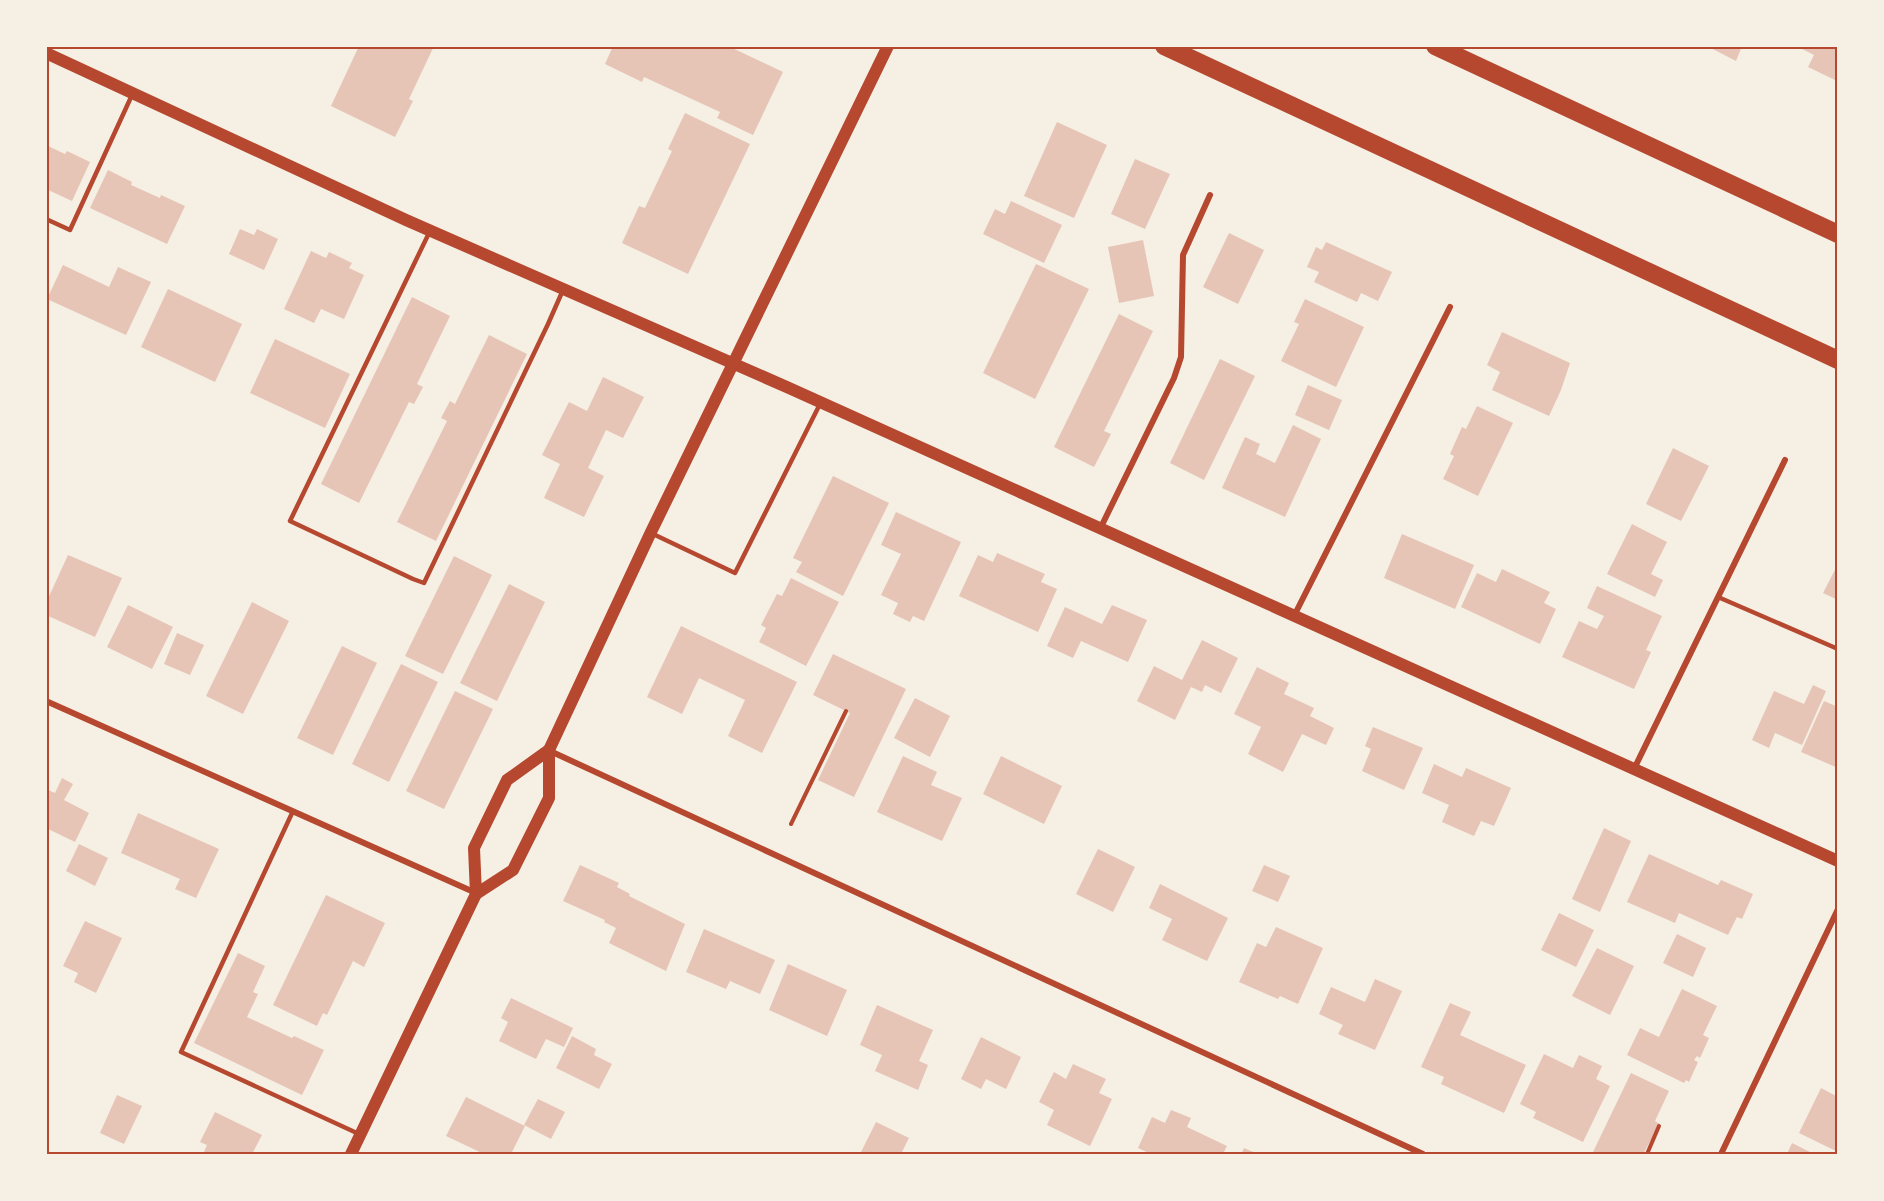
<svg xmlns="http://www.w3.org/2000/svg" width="1884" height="1201" viewBox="0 0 1884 1201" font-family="'Archivo Narrow',sans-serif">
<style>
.building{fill:#e6c5b7}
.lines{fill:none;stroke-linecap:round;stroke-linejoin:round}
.path{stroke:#b5482f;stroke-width:4}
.service{stroke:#b5482f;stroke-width:4.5}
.minor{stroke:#b5482f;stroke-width:6}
.secondary{stroke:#b5482f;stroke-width:12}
.motorway{stroke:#b5482f;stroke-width:18}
.neatline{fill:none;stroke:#b5482f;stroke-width:2}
</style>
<rect width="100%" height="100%" fill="#f6efe4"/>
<g class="building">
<polygon points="359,46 434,46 409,99 413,101 395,137 331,106"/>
<polygon points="613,46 728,46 783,72 753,135 717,118 720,112 644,77 642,82 605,64"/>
<polygon points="1707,46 1742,46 1736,61"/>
<polygon points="1796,46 1838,46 1837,81 1808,67 1814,55"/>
<polygon points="685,113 750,144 688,274 622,243 639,206 645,208 672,151 668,149"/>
<polygon points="1057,122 1107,145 1074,218 1024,196"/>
<polygon points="46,145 65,154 67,151 90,162 72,201 46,189"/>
<polygon points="1135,159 1170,174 1145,229 1111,214"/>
<polygon points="108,170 132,182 131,185 160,198 161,195 185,206 167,244 90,208"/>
<polygon points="1011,201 1062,225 1044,263 983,234 995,209 1005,214"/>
<polygon points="240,229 254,235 257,229 278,239 264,270 229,254"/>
<polygon points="1229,233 1264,250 1238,304 1203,287"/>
<polygon points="1143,240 1154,296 1119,303 1108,247"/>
<polygon points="1326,242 1392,272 1378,301 1361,293 1357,302 1314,282 1319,272 1307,267 1316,247 1322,250"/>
<polygon points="311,251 326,258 329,252 352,263 349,268 364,275 344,319 321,309 314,323 284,309"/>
<polygon points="1036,264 1089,289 1035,399 983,373"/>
<polygon points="63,265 109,287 118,267 151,282 126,335 47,299"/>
<polygon points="168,289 242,324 215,382 141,347"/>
<polygon points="412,297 450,316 417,384 423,387 414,404 409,402 359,503 321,484"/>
<polygon points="1305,299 1364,327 1336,387 1281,361 1299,324 1294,322"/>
<polygon points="1119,314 1153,331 1104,431 1111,434 1094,467 1054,447"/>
<polygon points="1502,332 1570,363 1561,390 1549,416 1492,390 1500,372 1487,365"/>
<polygon points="489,335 527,354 436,541 397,522 447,421 441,418 450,401 455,404"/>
<polygon points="275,339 350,374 325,428 250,393"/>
<polygon points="1220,359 1255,376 1204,480 1170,463"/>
<polygon points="603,377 644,397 623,438 606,430 588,468 604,476 584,517 544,498 560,464 542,455 569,402 587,411"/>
<polygon points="1308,385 1342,400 1329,430 1295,415"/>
<polygon points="1477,406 1513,423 1478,496 1443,479 1454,456 1450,454 1462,427 1466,429"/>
<polygon points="1293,425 1321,439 1285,517 1222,488 1245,437 1260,444 1256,454 1275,463"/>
<polygon points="1673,448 1709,466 1681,521 1646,504"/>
<polygon points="833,476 889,503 843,596 796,572 802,562 793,558"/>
<polygon points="896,512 961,542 924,621 913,616 910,622 893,614 898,603 881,595 901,554 881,545"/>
<polygon points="1632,524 1667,542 1651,574 1663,580 1655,597 1607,574"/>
<polygon points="1402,534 1474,565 1455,609 1384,578"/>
<polygon points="997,553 1045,574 1041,582 1057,589 1038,632 959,596 978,555 993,562"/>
<polygon points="68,555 122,578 95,637 46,615 46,603"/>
<polygon points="454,556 492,575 443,674 405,656"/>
<polygon points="1838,564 1838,600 1823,593"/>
<polygon points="1502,569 1550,592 1544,603 1556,609 1540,644 1461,607 1477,573 1496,582"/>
<polygon points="791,578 839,602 806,666 759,642 766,628 761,625 777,594 782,596"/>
<polygon points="509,584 545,602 497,701 460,683"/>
<polygon points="1597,586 1662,616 1646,650 1651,652 1634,689 1562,657 1579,621 1597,629 1604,616 1587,608"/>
<polygon points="252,602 289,621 243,714 206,696"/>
<polygon points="128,605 173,627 152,669 107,647"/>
<polygon points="1112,605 1147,620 1128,662 1081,641 1073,658 1047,646 1065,607 1102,624"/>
<polygon points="681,626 797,682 762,753 728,736 745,700 699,678 682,714 647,697"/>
<polygon points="177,633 204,645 190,675 164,664"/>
<polygon points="1202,640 1238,658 1221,693 1205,685 1202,692 1191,687 1175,720 1137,701 1154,666 1182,680"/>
<polygon points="342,646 377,663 333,755 297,738"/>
<polygon points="833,654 906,689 854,797 818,780 850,713 813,695"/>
<polygon points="401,664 438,682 389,782 352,764"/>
<polygon points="1257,667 1289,683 1284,694 1314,708 1310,716 1334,728 1326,745 1302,734 1283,772 1248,754 1261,727 1234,714"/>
<polygon points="1813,685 1826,691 1802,745 1775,733 1769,748 1752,740 1774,691 1804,704"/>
<polygon points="455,691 493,709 444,809 406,791"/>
<polygon points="915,698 950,716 930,757 894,738"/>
<polygon points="1824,701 1838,707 1838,768 1801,752"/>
<polygon points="1373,727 1423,748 1404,790 1362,771 1371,749 1365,746"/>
<polygon points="903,756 937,772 931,785 962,798 942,841 877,812"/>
<polygon points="1001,756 1062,786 1044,824 983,794"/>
<polygon points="1434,764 1462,777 1466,768 1511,788 1494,826 1481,821 1474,836 1442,822 1449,805 1422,793"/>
<polygon points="62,778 73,784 64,800 89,813 75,842 46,828 46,789 55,793"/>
<polygon points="138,813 219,849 196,898 175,889 180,879 121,853"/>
<polygon points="1604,828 1631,841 1600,912 1572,899"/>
<polygon points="79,844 108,858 95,886 66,871"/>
<polygon points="1098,849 1135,867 1113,912 1076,894"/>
<polygon points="1649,854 1718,885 1721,880 1753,894 1742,919 1737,917 1728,935 1679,913 1675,923 1627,902"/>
<polygon points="580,865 619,883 617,887 630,894 629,896 685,924 666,971 609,943 616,928 604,922 605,920 563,901"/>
<polygon points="1264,865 1290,876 1278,902 1252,891"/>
<polygon points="1160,884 1228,918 1207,961 1162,940 1172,919 1149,908"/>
<polygon points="326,895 385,923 364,967 353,961 327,1015 323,1013 317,1026 273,1005"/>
<polygon points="1559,913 1594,930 1576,967 1541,950"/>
<polygon points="85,921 122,938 96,993 74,982 78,973 63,966"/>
<polygon points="1276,927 1323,948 1298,1004 1280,996 1278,999 1239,982 1257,943 1266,947"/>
<polygon points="704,929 775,960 760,994 730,981 726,989 686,972"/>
<polygon points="1677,934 1706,948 1693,977 1663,963"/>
<polygon points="1597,948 1634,966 1610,1015 1572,996"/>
<polygon points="238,953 265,966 253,992 258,994 247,1017 292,1038 294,1036 324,1050 302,1095 194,1043"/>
<polygon points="788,964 847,990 827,1036 769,1010"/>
<polygon points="1375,979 1402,991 1375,1050 1338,1034 1343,1025 1319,1014 1331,987 1365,1002"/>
<polygon points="1682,989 1717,1006 1703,1035 1709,1038 1700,1058 1697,1056 1694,1060 1698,1062 1689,1082 1686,1080 1684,1083 1627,1055 1640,1028 1659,1037"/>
<polygon points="511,998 573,1028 564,1047 546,1039 536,1059 499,1041 508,1022 501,1018"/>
<polygon points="1450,1003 1471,1012 1460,1035 1526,1065 1504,1113 1441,1084 1444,1077 1421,1067"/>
<polygon points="877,1005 933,1030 919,1061 928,1065 918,1090 875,1071 882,1055 860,1045"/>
<polygon points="572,1036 596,1049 594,1055 612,1064 599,1089 556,1068"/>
<polygon points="981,1037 1021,1057 1006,1089 986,1079 981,1089 961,1079"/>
<polygon points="1544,1054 1573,1068 1579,1055 1602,1066 1596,1079 1610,1086 1583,1142 1533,1118 1536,1112 1520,1104"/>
<polygon points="1073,1064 1106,1079 1099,1093 1112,1099 1090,1146 1047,1125 1054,1110 1039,1102 1054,1072 1066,1079"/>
<polygon points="1631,1073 1669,1091 1655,1121 1660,1124 1643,1154 1598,1154 1593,1152"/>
<polygon points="1821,1088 1838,1097 1838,1152 1799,1133"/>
<polygon points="117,1095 142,1106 124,1144 100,1133"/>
<polygon points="466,1097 525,1126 511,1154 484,1154 446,1136"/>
<polygon points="538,1099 565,1112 551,1139 524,1125"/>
<polygon points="1171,1110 1191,1118 1187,1127 1227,1146 1223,1154 1151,1154 1138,1148 1152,1117 1165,1123"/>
<polygon points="215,1112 262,1135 252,1154 203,1154 207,1145 200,1142"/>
<polygon points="876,1122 909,1138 901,1154 860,1154"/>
<polygon points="1792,1143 1814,1154 1787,1154"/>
<polygon points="1244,1148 1258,1154 1241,1154"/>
</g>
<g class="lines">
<g class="path">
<polyline points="791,824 846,711"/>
<polyline points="1647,1154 1659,1126"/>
</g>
<g class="service">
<polyline points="46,219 70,230 132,95"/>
<polyline points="429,233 290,521 413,579 424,583 548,324 563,290"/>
<polyline points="653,534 735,573 821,402"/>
<polyline points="1718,597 1838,649"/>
<polyline points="293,811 181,1052 359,1134"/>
</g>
<g class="minor">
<polyline points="1100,529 1174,378 1181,357 1183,255 1210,195"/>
<polyline points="1294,616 1450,307"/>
<polyline points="46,701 476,893"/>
<polyline points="550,751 1423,1154"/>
<polyline points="1634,769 1785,460"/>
<polyline points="1721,1154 1838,909"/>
</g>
<g class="secondary">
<polyline points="46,53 406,220 789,388 1838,861"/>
<polyline points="476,894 513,870 549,798 549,750 651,532 888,46"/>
<polyline points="351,1154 476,894 474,848 507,780 549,750"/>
</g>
<g class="motorway">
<polyline points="1164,46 1838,360"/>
<polyline points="1435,46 1838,234"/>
</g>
</g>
<rect width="1884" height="1201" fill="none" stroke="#f6efe4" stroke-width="96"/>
<rect x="48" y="48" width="1788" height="1105" class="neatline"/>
</svg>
